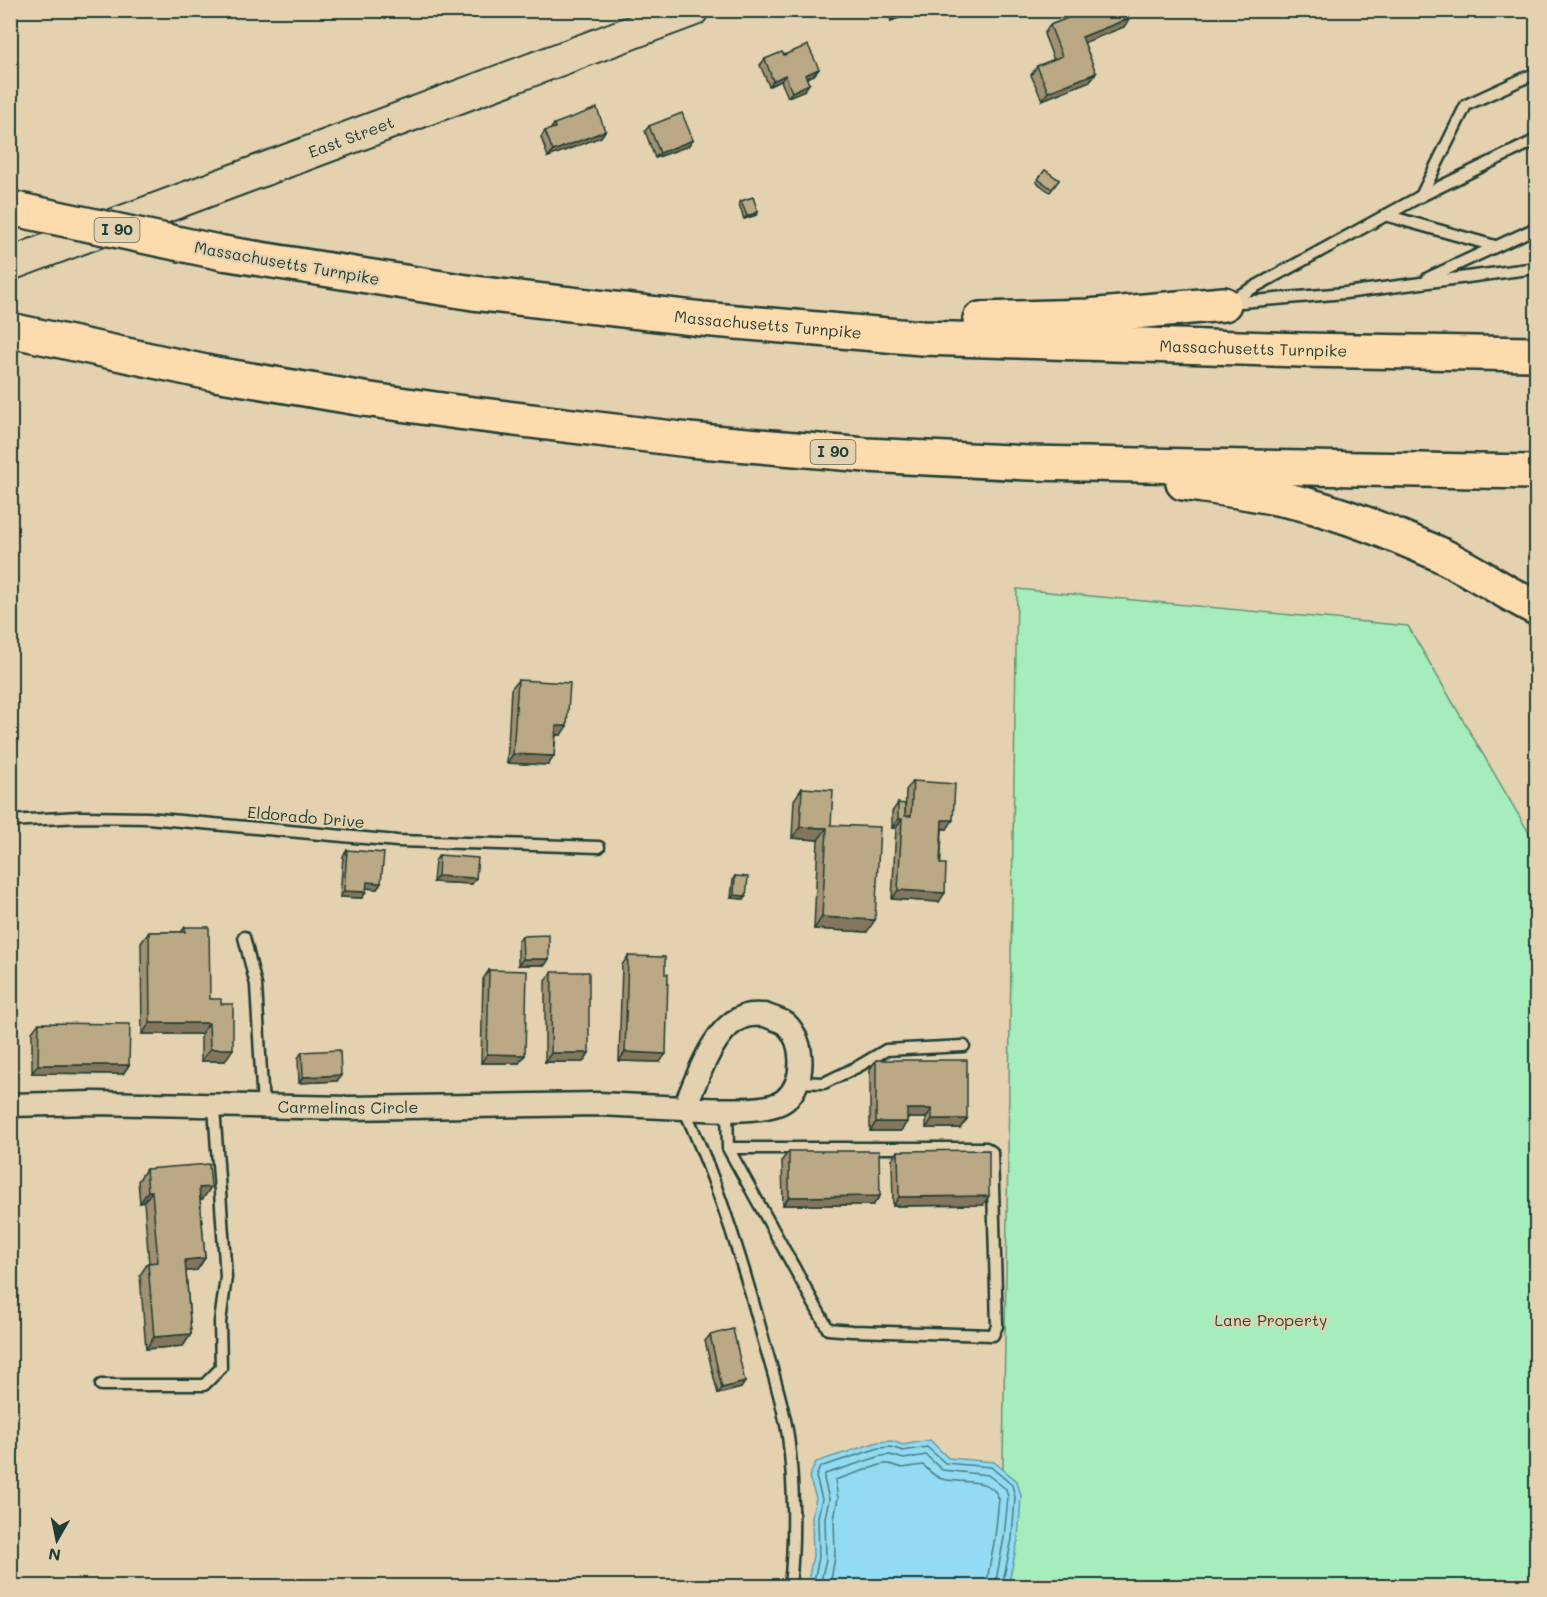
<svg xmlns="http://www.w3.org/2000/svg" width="1547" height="1597" viewBox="0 0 1547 1597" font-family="Mali,sans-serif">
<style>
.green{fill:#a5edba;stroke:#629577;stroke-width:1.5}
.water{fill:#92dbf3;stroke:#649ca7;stroke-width:1.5}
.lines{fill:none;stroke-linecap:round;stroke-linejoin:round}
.shore{stroke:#4d7c80;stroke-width:1.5}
.lane-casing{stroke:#1f3d34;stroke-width:15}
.street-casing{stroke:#1f3d34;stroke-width:27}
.secondary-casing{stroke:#1f3d34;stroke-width:36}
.highway-casing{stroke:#1f3d34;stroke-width:38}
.lane{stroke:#e4d1af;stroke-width:10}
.street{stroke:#e4d1af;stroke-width:22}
.secondary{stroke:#e4d1af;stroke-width:32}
.highway{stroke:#fedbac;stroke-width:33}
.highway-bridge-casing{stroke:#1f3d34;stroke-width:38;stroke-linecap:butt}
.highway-bridge{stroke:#fedbac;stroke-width:33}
.wall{fill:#a19072;stroke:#1f3d34;stroke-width:1.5}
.shaded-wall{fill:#83765d;stroke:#1f3d34;stroke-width:1.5}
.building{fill:#bba885;stroke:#1f3d34;stroke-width:1.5}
.labels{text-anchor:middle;stroke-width:4.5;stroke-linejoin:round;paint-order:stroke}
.shield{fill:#e4d1af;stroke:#5a6959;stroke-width:1.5}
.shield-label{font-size:15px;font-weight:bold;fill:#1f3d34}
.street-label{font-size:16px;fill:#1f3d34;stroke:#e4d1af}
.park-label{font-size:16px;fill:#26463b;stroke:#e4d1af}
</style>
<rect width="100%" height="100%" fill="#e4d1af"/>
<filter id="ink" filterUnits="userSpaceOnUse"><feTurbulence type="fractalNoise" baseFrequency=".0167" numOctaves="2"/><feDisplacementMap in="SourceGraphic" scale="12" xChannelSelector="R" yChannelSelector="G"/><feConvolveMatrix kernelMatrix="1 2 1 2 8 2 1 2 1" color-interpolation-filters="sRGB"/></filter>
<g filter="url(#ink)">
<polygon class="green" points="1017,589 1408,626 1536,845 1536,1586 1001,1586"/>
<polygon class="water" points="930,1440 948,1458 994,1462 1017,1481 1021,1496 1018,1540 1008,1586 807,1586 813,1556 812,1516 816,1498 809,1477 816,1462 878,1442 892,1441 903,1445"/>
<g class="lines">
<g class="shore">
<polyline points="813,1586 819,1557 818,1517 822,1499 816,1477 820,1467 879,1448 891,1447 903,1451 927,1447 945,1463 991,1467 1012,1485 1015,1497 1012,1539 1002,1586"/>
<polyline points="820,1586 826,1559 825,1518 829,1499 824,1479 825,1474 881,1456 890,1455 904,1459 926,1455 942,1470 988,1475 1006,1489 1008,1497 1004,1538 995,1586"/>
<path d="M 830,1586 L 835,1557 L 834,1519 L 838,1498 L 835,1480 L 883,1464 L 889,1464 L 902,1468 L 923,1465 C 929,1470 934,1477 942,1479 C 960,1484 992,1476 999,1499 L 995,1537 L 986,1586"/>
</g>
<g class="lane-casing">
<g id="lane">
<polyline points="1421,196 1466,105 1536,73"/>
<polyline points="1385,215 1495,246"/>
<polyline points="1428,278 1536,228"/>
<polyline points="1227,302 1421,196 1536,140"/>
<polyline points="1230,303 1345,293 1536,268"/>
<polyline points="10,821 79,817 148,818 397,841 599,847"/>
<polyline points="244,937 256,985 263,1107"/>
<polyline points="797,1082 824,1083 859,1066 886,1050 964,1046"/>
<path d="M 684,1109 C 718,1183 742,1259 763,1338 C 772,1370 783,1403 788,1436 C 794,1482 795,1540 790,1586"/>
<polyline points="727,1110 728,1148 986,1148 992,1152 997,1326 993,1335 852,1331 828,1329 728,1148"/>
<polyline points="101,1385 204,1385 221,1368 220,1322 226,1277 214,1107"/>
</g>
</g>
<g class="street-casing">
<g id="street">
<path d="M 765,1015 C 771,1018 781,1020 786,1024 C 805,1042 806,1082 785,1100 C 768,1114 706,1109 684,1108 C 697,1081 713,1025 746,1016 C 751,1014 759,1015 765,1015 Z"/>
<path id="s1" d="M 10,1105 L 93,1103 L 349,1108 L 599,1104 L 684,1108"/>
</g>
</g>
<g class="secondary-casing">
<g id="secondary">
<path id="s2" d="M 10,264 L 692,10"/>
</g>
</g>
<g class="highway-casing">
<g id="highway">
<path id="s3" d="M 223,253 L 473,293 L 702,319 L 922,338 L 1301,350 L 1536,354"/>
<polyline points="980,319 1088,316 1224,304"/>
<polyline points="10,330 215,374 364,399 457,412 689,440 866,455 1028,463 1536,472"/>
<path d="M 1183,483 C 1224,489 1265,494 1304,504 C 1349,516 1394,534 1437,553 C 1471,569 1502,591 1536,608"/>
</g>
</g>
<use href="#lane" class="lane"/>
<use href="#street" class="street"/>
<use href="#secondary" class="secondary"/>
<use href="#highway" class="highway"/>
<g class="highway-bridge-casing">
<polyline id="highway-bridge" points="10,208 223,253"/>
</g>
<use href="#highway-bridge" class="highway-bridge"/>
</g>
<g class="wall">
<polygon points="887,10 919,10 891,21"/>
<polygon points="1083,10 1127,10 1124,27 1084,42 1096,73 1090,81 1042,100 1031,75 1037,66 1054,60 1044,34 1050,25 1081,13"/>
<polygon points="784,55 819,69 814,75 807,78 805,90 788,97 781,81 769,86 760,65 765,59"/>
<polygon points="554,124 605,131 601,137 548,157 541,137 545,131 550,130"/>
<polygon points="649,126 693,140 688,146 655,158 645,131"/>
<polygon points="1045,170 1059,180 1050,192 1036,182"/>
<polygon points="741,201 758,212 756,215 744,219 739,204"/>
<polygon points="518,680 561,735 556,735 554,756 548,765 507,763 511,689"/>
<polygon points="913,781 947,829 942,829 939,902 892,899 896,828 892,828 892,812 898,803 905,816 906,790"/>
<polygon points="802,788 831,825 867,932 814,929 818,840 792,838 794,800"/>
<polygon points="347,850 381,883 377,889 366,888 366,892 362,898 340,897 343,856"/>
<polygon points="439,855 476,878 472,884 433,882 435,861"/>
<polygon points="735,876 746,896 744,899 731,898 733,879"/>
<polygon points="185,927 210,999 225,1061 201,1061 201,1034 142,1034 141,943 149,932 181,932"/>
<polygon points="522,936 549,959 545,965 518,965 518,942"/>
<polygon points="628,956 660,1062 619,1061 622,965"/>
<polygon points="489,970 525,1055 519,1063 481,1063 483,979"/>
<polygon points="552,972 589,1053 583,1062 545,1062 545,981"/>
<polygon points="39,1023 129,1065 123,1074 32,1073 32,1032"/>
<polygon points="302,1052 341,1075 337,1081 299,1083 298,1058"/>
<polygon points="876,1060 967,1119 960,1128 926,1128 926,1118 907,1118 901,1131 870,1131 870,1069"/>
<polygon points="789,1151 880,1196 873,1205 783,1205 782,1160"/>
<polygon points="898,1151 983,1205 893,1206 892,1159"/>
<polygon points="146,1169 203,1199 200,1199 205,1258 197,1270 186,1271 191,1334 183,1346 146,1349 140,1275 148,1263 149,1263 144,1202 140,1203 138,1181"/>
<polygon points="710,1335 741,1388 718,1394 705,1341"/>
</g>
<g class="shaded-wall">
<polygon points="908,10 919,10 891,21 895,15"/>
<polygon points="1130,18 1124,27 1076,46 1082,37"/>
<polygon points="819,69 814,75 801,80 805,75"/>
<polygon points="1096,73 1090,81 1042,100 1048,92"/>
<polygon points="785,75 781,81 769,86 773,81"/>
<polygon points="809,84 805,90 788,97 792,92"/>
<polygon points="605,131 601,137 548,157 553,151"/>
<polygon points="693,140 688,146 655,158 660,153"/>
<polygon points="758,212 756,215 744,219 747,216"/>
<polygon points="556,726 567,726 561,735 550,734"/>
<polygon points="513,754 554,756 548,765 507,763"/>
<polygon points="898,819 902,819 896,828 892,828"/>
<polygon points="942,820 953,820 947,829 936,828"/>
<polygon points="800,827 827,828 818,840 792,838"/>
<polygon points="438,876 476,878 472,884 433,882"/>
<polygon points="367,882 381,883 377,889 363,888"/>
<polygon points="898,890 945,893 939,902 892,899"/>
<polygon points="344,891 366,892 362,898 340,897"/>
<polygon points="734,895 746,896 744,899 731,898"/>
<polygon points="822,917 875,920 867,932 814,929"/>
<polygon points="523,959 549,959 545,965 518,965"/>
<polygon points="150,1023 209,1023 201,1034 142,1034"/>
<polygon points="210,1049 233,1049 225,1061 201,1061"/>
<polygon points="625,1052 666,1054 660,1062 619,1061"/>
<polygon points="551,1053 589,1053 583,1062 545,1062"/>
<polygon points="487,1054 525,1055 519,1063 481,1063"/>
<polygon points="38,1065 129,1065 123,1074 32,1073"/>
<polygon points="341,1075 337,1081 299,1083 303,1077"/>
<polygon points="907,1109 932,1109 926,1118 901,1118"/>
<polygon points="932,1119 967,1119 960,1128 926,1128"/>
<polygon points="876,1122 907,1122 901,1131 870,1131"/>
<polygon points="211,1187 203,1199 191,1199 199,1188"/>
<polygon points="148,1191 152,1191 144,1202 140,1203"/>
<polygon points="880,1196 873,1205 783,1205 789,1197"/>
<polygon points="989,1196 983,1205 893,1206 899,1197"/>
<polygon points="205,1258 197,1270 177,1272 185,1260"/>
<polygon points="191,1334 183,1346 146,1349 154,1337"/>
<polygon points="745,1382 741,1388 718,1394 722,1388"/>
</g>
<g class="building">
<polygon points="894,10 908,10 895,15"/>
<polygon points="1088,10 1127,10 1130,18 1082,37 1096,73 1048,92 1037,66 1062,56 1050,25"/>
<polygon points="808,45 819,69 805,75 809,84 792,92 785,75 773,81 765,59 782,52 784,55"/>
<polygon points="597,108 605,131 553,151 545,131 555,128 554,124"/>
<polygon points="682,113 693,140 660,153 649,126"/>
<polygon points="1045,170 1059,180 1052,189 1038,179"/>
<polygon points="753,197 758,212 747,216 741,201"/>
<polygon points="518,680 570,683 567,726 556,726 554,756 513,754"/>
<polygon points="913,781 955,784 953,820 942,820 940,864 946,864 945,893 898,890 902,819 898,819 898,803 905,804 905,816 911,816"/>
<polygon points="802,788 833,790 831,825 880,827 875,920 822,917 827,828 800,827"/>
<polygon points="347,850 384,853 381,883 367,882 366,892 344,891"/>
<polygon points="439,855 478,858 476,878 438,876"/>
<polygon points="735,876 748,877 746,896 734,895"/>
<polygon points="185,927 209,927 210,999 221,999 221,1004 233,1004 233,1049 210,1049 209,1023 150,1023 149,932 185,932"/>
<polygon points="549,935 549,959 523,959 522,936"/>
<polygon points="628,956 665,957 665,974 668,974 666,1054 625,1052"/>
<polygon points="489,970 527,971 525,1055 487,1054"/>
<polygon points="552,972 589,972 589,1053 551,1053"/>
<polygon points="39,1023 130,1024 129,1065 38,1065"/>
<polygon points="340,1050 341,1075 303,1077 302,1052"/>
<polygon points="876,1060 967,1060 967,1119 932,1119 932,1109 907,1109 907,1122 876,1122"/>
<polygon points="989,1150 989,1196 899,1197 898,1151"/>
<polygon points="789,1151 879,1151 880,1196 789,1197"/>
<polygon points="209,1164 211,1187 199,1188 205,1258 185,1260 191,1334 154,1337 148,1263 158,1262 152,1191 148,1191 146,1169"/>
<polygon points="733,1329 745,1382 722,1388 710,1335"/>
</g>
</g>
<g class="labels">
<g class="shield">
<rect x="94.5" y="218" width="45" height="24" rx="4.5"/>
<rect x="810.5" y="440" width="45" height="24" rx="4.5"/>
</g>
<g class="shield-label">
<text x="117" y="235">I 90</text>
<text x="833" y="457">I 90</text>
</g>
<g class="street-label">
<text dy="6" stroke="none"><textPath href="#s2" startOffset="364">East Street</textPath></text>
<text transform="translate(287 263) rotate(10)" y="6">Massachusetts Turnpike</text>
<text dy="6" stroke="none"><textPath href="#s3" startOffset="550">Massachusetts Turnpike</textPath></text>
<text dy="6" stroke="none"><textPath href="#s3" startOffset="1036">Massachusetts Turnpike</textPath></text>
<text transform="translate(306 817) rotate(5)" y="6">Eldorado Drive</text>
<text dy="6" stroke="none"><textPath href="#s1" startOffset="338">Carmelinas Circle</textPath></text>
</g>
<g class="park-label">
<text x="1271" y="1326">Lane Property</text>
</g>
</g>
<rect width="1547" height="1597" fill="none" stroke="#e4d1af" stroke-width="36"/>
<rect x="18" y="18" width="1511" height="1561" fill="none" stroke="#1f3d34" stroke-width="2" filter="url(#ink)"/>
<g transform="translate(57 1540) rotate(189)" stroke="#e4d1af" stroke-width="4.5" paint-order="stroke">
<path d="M0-4.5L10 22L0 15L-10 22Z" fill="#1f3d34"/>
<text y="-9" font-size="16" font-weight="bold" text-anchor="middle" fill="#1f3d34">N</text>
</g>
</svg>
